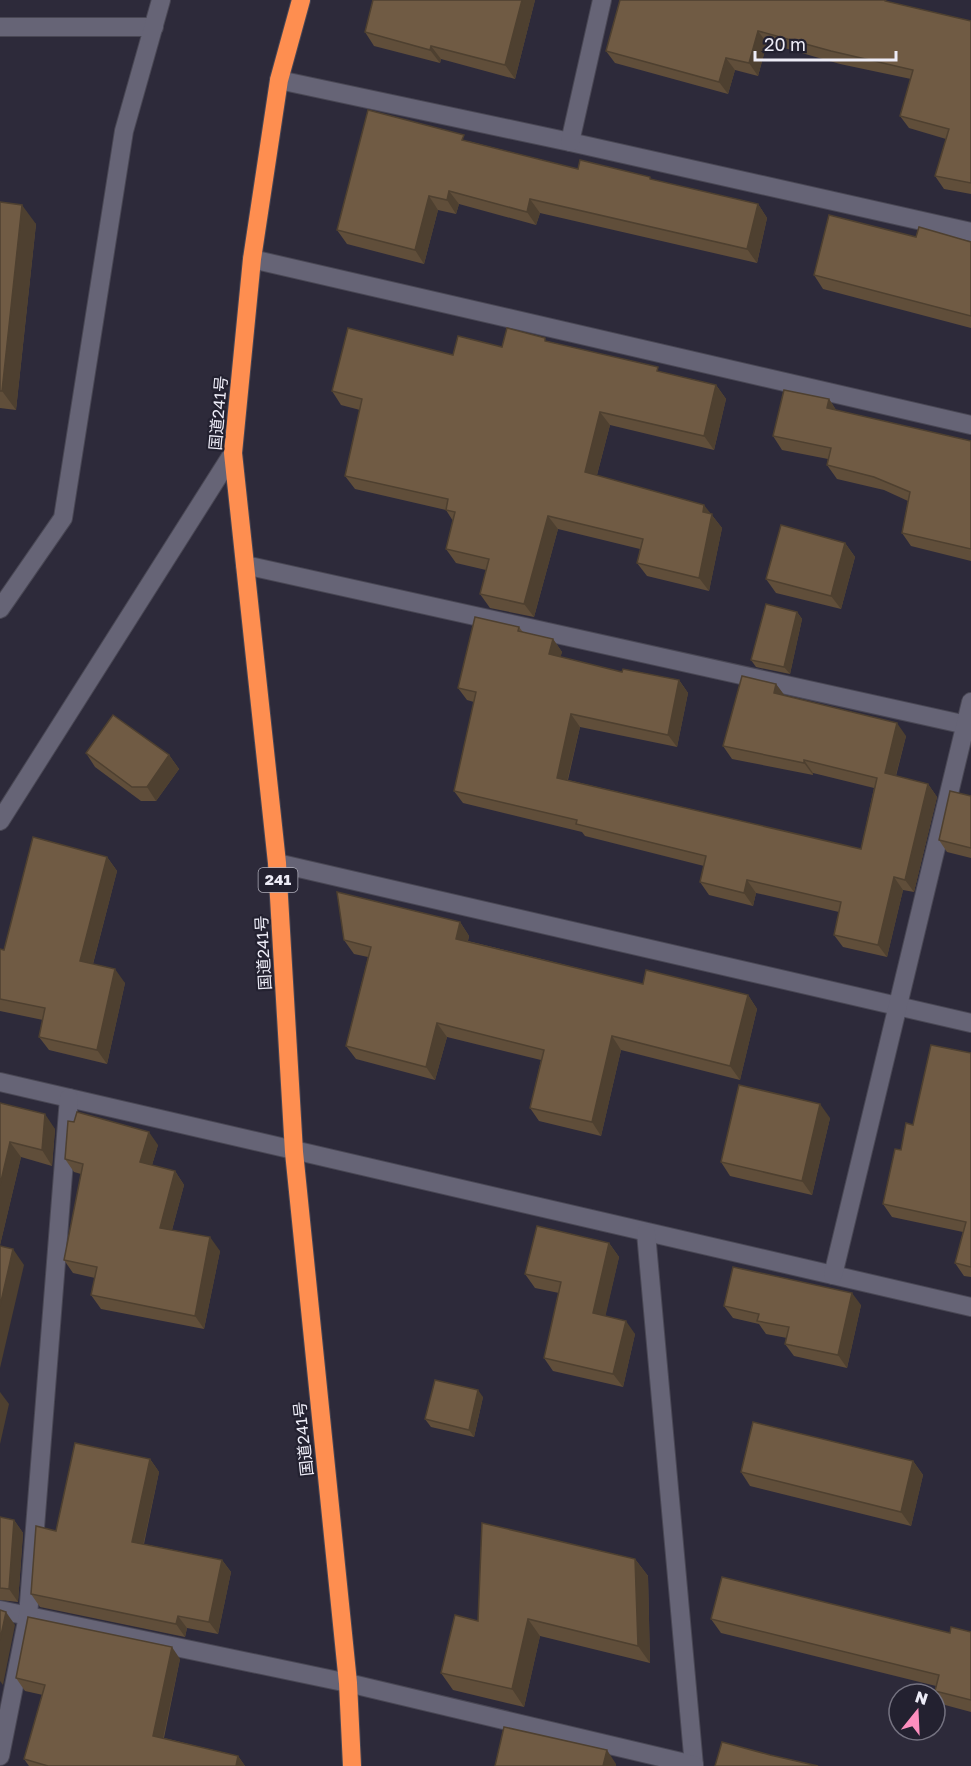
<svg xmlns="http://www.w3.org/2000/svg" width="971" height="1766" viewBox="0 0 971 1766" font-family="'Golos Text','Noto Sans JP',sans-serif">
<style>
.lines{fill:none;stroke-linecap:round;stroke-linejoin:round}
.minor-casing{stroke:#494754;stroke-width:20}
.highway-casing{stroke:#494754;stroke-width:20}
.minor{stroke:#666476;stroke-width:18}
.highway{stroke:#fe8e50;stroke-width:18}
.wall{fill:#604e3a}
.shaded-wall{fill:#4e4030}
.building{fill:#705b44;stroke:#4e4030;stroke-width:1.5}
.labels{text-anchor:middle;stroke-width:4.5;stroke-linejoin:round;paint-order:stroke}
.shield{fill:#232130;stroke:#b0afbb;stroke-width:1.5}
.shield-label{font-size:15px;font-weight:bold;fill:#edecf7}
.street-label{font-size:16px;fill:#edecf7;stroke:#232130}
</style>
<rect width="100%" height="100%" fill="#2d2a3a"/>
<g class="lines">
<g class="minor-casing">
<g id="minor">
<polyline points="0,27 154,27"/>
<polyline points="279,80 570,142 971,232"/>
<polyline points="570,142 602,0"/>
<polyline points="252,259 971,425"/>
<polyline points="245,565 971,726"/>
<polyline points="0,609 63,518 124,131 161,0"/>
<polyline points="0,821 233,453"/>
<polyline points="277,863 971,1023"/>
<polyline points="0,1082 971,1307"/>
<polyline points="646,1233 694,1766"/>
<polyline points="833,1275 971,702"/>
<polyline points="0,1610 348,1683 694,1765"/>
<polyline points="0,1756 28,1616 69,1098"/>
</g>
</g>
<g class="highway-casing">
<polyline id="highway" points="301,0 279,80 252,259 233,453 277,863 294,1152 348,1683 352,1766"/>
</g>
<use href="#minor" class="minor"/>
<use href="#highway" class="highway"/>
</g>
<g class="wall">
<polygon points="373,0 535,0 515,79 441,59 440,63 374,46 365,32"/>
<polygon points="620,0 886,0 887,2 971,21 971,194 944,189 935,176 946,139 909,128 900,116 911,79 840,64 767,43 758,76 735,70 728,94 615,63 606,51"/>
<polygon points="468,141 578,169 652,180 758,204 767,218 757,263 540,213 536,225 459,204 456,214 438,210 424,264 347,244 337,230"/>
<polygon points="0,202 36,224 16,410 0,408"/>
<polygon points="916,237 971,242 971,328 823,289 814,275"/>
<polygon points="547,341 662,372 716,385 726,399 714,450 610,425 597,475 711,514 722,528 709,591 647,576 637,563 640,549 558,529 534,617 490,608 480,594 486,570 456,563 446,549 453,521 446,510 355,489 345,476 360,410 341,405 332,391 453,355"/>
<polygon points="829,399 836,410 971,441 971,561 911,546 902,533 908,501 884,490 837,479 827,465 828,459 782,450 773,436"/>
<polygon points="845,543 855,557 841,609 776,593 766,579"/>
<polygon points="797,612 802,619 790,674 756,667 751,660"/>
<polygon points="519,627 523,632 553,639 562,652 560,657 622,672 679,680 688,693 677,747 580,727 568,780 861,849 874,788 813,773 813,775 732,759 723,746 776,684 784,695 906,736 896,776 928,784 937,797 914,892 903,890 887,957 843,947 834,935 839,912 756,893 753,906 709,895 700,882 704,866 585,836 582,832 463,803 454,791 474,702 467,700 458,688"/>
<polygon points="86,753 169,755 179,769 156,801 141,801 95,767"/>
<polygon points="971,796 971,858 947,852 939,840"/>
<polygon points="107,857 117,871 93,964 125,983 107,1064 49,1050 39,1037 43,1020 0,1011 0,949 4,950"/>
<polygon points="460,922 469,936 468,941 643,984 748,995 757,1009 740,1080 621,1050 601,1136 539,1121 530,1108 541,1060 447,1037 435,1080 356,1059 346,1046 368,957 354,954 344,940"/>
<polygon points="971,1053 971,1277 964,1276 955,1263 963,1232 892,1217 883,1204 913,1125"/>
<polygon points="0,1103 55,1129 52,1166 21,1157 0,1245"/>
<polygon points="830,1118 812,1195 730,1176 721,1162"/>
<polygon points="158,1145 152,1165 175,1171 184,1185 172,1230 220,1251 204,1329 101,1309 91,1295 95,1278 73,1273 64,1260 81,1174 74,1172 65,1159"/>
<polygon points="609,1243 619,1257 605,1316 635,1334 623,1387 553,1371 544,1358 559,1293 535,1288 525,1274"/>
<polygon points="861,1305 847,1368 794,1356 785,1344 787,1338 766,1334 759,1324 733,1318 724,1306"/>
<polygon points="483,1397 474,1437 431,1427 425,1419"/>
<polygon points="150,1459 159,1472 144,1544 222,1560 231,1572 218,1634 187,1628 185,1637 40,1607 31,1594 56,1531"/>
<polygon points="913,1461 923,1475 911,1526 750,1486 741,1472"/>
<polygon points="0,1517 14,1520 23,1533 18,1602 0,1600"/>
<polygon points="635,1559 648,1576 650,1663 540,1636 524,1707 453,1690 441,1673 478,1621"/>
<polygon points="711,1619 950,1633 971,1632 971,1712 945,1705 935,1691 936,1686 721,1633"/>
<polygon points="180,1659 164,1738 238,1756 245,1766 29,1766 24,1759 43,1695 25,1691 16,1678"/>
</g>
<g class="shaded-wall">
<polygon points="522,0 535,0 515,79 505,65"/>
<polygon points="758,31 767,43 758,76 749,63"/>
<polygon points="431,46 441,59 440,63 430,50"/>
<polygon points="726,58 735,70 728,94 719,82"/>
<polygon points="449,191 459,204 456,214 447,200"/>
<polygon points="429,196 438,210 424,264 415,250"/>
<polygon points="530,199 540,213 536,225 527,212"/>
<polygon points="758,204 767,218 757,263 747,249"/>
<polygon points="22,205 36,224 16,410 2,391"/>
<polygon points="716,385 726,399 714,450 704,436"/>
<polygon points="829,399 838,413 827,408"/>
<polygon points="600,412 610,425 594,486 585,472"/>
<polygon points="704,505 722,528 709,591 699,578 703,512"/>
<polygon points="548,516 558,529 534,617 524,604"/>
<polygon points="845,543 855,557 841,609 831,596"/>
<polygon points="797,612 802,619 790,674 784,667"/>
<polygon points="553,639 562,652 558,667 549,654"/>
<polygon points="679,680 688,693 677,747 668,735"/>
<polygon points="776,684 785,696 774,693"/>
<polygon points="571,714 580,727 565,790 557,778"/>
<polygon points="897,723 906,736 893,786 885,773"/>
<polygon points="169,755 179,769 156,801 147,787"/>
<polygon points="804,760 813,773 813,775 804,763"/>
<polygon points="928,784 937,797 914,892 905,880"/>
<polygon points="107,857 117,871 90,975 80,961"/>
<polygon points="894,877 903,890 887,957 878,945"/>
<polygon points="747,880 756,893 753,906 744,893"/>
<polygon points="460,922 469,936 465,952 456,939"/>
<polygon points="115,969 125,983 107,1064 97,1050"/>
<polygon points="748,995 757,1009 740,1080 730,1066"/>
<polygon points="437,1023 447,1037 435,1080 426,1067"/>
<polygon points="612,1036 621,1050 601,1136 592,1122"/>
<polygon points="820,1104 830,1118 812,1195 802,1181"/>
<polygon points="45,1114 55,1129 52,1166 42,1150"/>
<polygon points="149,1132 158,1145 149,1175 140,1162"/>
<polygon points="10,1142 21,1157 0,1245 0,1185"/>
<polygon points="175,1171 184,1185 169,1241 160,1228"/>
<polygon points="210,1237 220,1251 204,1329 195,1316"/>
<polygon points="609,1243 619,1257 603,1327 593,1313"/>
<polygon points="13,1249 24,1265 0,1368 0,1306"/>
<polygon points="852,1293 861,1305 847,1368 838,1355"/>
<polygon points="626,1321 635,1334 623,1387 613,1374"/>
<polygon points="478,1390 483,1397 474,1437 469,1430"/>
<polygon points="0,1392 9,1404 0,1444"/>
<polygon points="150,1459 159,1472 141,1555 132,1542"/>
<polygon points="913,1461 923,1475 911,1526 901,1512"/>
<polygon points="14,1520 23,1533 18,1602 9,1589"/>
<polygon points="635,1559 648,1576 650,1663 638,1646"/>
<polygon points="222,1560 231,1572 218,1634 209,1622"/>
<polygon points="6,1612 15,1625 3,1685 0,1681 0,1640"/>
<polygon points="178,1616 187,1628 185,1637 176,1624"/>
<polygon points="528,1619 540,1636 524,1707 512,1689"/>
<polygon points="172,1647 180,1659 161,1748 153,1736"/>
<polygon points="607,1750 616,1764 616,1766 603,1766"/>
<polygon points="238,1756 245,1766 236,1766"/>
</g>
<g class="building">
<polygon points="373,0 522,0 505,65 431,46 430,50 365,32"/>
<polygon points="620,0 885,0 885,1 971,21 971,183 935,176 949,129 900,116 913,70 831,51 758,31 749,63 726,58 719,82 606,51"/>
<polygon points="368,110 464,135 462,140 578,169 580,160 650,177 650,179 758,204 747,249 530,199 527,212 449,191 447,200 429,196 415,250 337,230"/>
<polygon points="0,202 22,205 2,391 0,391"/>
<polygon points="829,215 916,237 919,227 971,242 971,316 814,275"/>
<polygon points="348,328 453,355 458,336 502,347 507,328 545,338 545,341 658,367 657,371 716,385 704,436 600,412 585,472 704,505 703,512 712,514 699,578 637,563 643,539 548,516 524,604 480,594 489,559 446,549 455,512 446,510 448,499 345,476 362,399 332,391"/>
<polygon points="784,390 829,399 827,408 971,441 971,549 902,533 910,492 874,477 827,465 831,448 773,436"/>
<polygon points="781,525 845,543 831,596 766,579"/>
<polygon points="766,604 797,612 784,667 751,660"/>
<polygon points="475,617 519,627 518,631 553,639 549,654 622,672 623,669 679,680 668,735 571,714 557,778 861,849 877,778 804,760 804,763 723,746 742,676 776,684 774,693 897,723 885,773 928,784 905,880 894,877 878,945 834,935 841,902 747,880 744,893 700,882 706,856 576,824 577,820 454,791 476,692 458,688"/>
<polygon points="113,715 169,755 147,787 132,787 86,753"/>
<polygon points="950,791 971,796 971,848 939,840"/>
<polygon points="33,837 107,857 80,961 115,969 97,1050 39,1037 45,1008 0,999 0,949 4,950"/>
<polygon points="337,892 460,922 456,939 643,984 646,970 748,995 730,1066 612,1036 592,1122 530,1108 544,1050 437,1023 426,1067 346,1046 371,947 344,940"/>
<polygon points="931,1045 971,1053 971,1267 955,1263 966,1222 883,1204 895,1149 901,1150 906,1123 913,1125"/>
<polygon points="739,1085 820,1104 802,1181 721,1162"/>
<polygon points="0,1103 45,1114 42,1150 10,1142 0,1185"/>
<polygon points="77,1112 149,1132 140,1162 175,1171 160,1228 210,1237 195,1316 91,1295 97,1267 64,1260 83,1164 65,1159 68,1121 74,1122"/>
<polygon points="537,1226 609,1243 593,1313 626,1321 613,1374 544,1358 561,1282 525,1274"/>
<polygon points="0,1246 13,1249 0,1306"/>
<polygon points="733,1267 852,1293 838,1355 785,1344 789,1327 757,1321 759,1314 724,1306"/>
<polygon points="435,1380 478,1390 469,1430 425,1419"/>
<polygon points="753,1422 913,1461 901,1512 741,1472"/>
<polygon points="75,1443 150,1459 132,1542 222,1560 209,1622 178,1616 176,1624 31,1594 36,1526 56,1531"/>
<polygon points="0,1517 14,1520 9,1589 0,1588"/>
<polygon points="482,1523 635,1559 638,1646 528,1619 512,1689 441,1673 455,1615 478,1621"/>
<polygon points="722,1577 950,1633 951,1627 971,1632 971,1700 935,1691 939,1675 711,1619"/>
<polygon points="0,1610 6,1612 0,1640"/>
<polygon points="28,1617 172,1647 153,1736 238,1756 236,1766 48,1766 24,1759 45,1685 16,1678"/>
<polygon points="504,1727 607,1750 603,1766 495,1766"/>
<polygon points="722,1742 770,1755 818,1766 715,1766"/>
</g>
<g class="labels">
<rect class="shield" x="258.5" y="868" width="39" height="24" rx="4.5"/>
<g class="shield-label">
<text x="278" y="885">241</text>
</g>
<g class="street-label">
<text transform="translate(218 413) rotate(-85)" y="6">国道241号</text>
<text transform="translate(263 953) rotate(-93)" y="6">国道241号</text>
<text transform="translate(303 1439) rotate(-96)" y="6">国道241号</text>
</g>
</g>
<g transform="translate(917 1712) rotate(18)"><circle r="28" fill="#232130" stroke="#747280" stroke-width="1.5"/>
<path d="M0-4.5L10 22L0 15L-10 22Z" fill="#fd8ebe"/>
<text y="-9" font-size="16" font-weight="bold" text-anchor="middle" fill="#edecf7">N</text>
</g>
<path d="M755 51v9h141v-9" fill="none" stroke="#edecf7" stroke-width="3"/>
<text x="764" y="51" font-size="18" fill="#edecf7" stroke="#232130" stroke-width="4.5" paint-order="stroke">20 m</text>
</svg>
